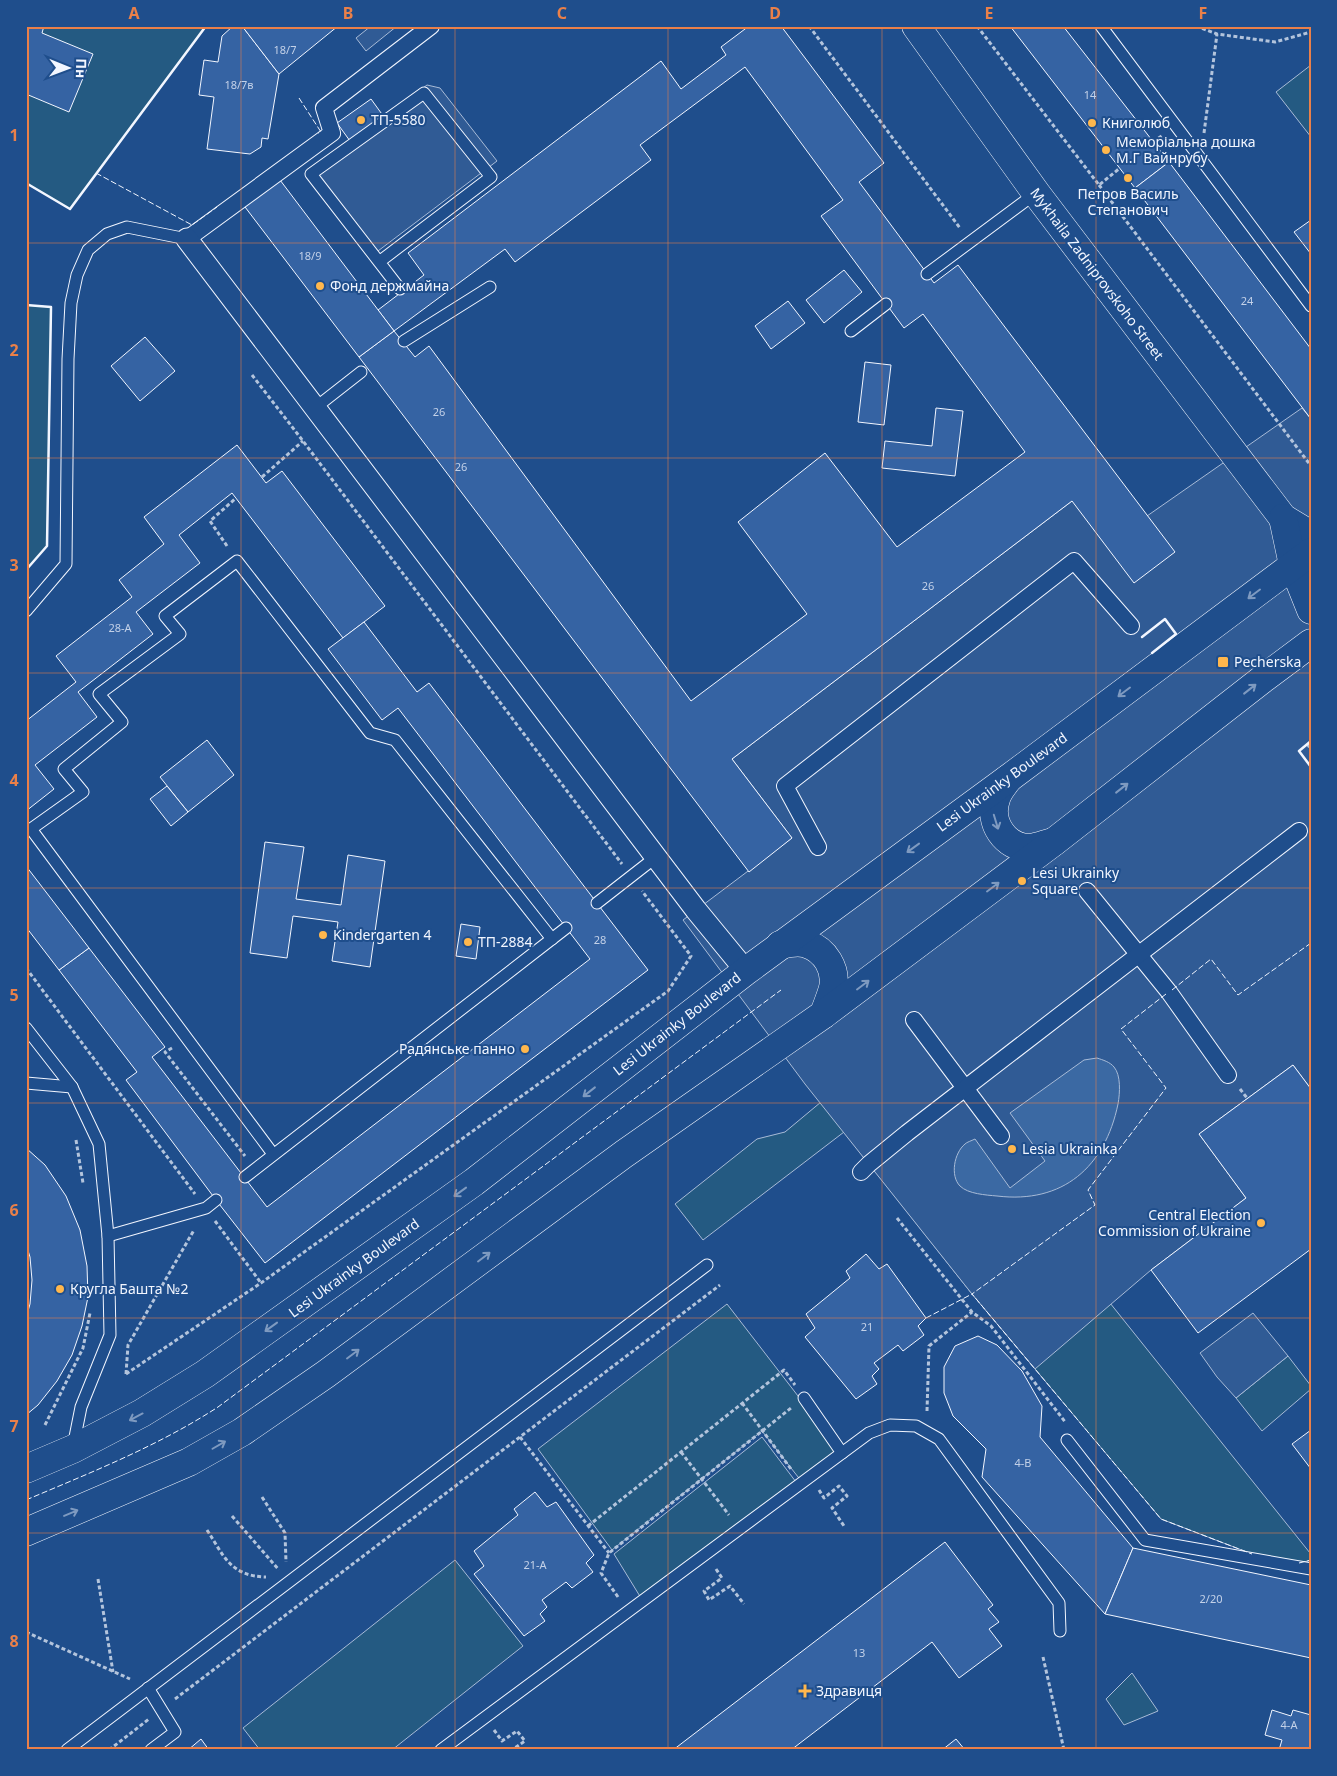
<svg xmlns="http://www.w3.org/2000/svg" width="1337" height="1776" viewBox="0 0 1337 1776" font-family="'Noto Sans',sans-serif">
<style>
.green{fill:#245a82;stroke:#a8bbd7}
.parking{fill:#305b95;stroke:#a8bbd7}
.water{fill:#3b69a3;stroke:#a8bbd7}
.building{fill:#3563a3;stroke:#f2f6ff;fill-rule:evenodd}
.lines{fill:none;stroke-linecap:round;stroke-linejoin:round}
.service-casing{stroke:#f2f6ff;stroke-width:13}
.pedestrian-casing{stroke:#f2f6ff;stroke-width:18}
.minor-casing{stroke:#f2f6ff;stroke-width:23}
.secondary-casing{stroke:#f2f6ff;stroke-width:29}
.primary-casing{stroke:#f2f6ff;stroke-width:29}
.path{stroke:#b3c4dc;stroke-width:3;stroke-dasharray:4 2.5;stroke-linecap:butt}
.service{stroke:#1f4e8c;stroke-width:11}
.pedestrian{stroke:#1f4e8c;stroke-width:16}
.minor{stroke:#1f4e8c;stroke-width:21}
.secondary{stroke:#1f4e8c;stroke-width:28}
.primary{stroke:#1f4e8c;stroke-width:28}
.fence{stroke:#f2f6ff;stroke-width:1;stroke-dasharray:6 2.5;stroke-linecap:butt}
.wall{stroke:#f2f6ff;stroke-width:2.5}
.oneway{stroke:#7e9ac0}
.grid{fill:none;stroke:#ea8049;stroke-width:1;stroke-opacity:0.55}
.poi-dot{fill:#ffb74d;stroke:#1f4e8c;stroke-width:2}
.labels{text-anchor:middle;stroke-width:4;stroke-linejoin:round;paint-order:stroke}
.number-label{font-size:11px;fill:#c3d1e8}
.poi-label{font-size:14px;fill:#f2f6ff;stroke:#1f4e8c;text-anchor:start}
.street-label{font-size:14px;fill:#f2f6ff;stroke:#1f4e8c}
.neatline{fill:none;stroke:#ea8049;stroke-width:2}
.grid-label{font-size:16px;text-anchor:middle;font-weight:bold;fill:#ea8049}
</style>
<rect width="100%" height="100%" fill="#1f4e8c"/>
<g class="green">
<polygon points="26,26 206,26 70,209 26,183"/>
<polygon points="1311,65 1311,137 1276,92"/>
<polygon points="26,305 51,307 47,546 26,570"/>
<polygon points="821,1102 1102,1293 1310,1553 1311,1560 1286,1567 1161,1519 972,1294 844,1132 703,1240 675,1204 757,1139 785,1132"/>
<polygon points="727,1304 842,1453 802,1482 762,1431 612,1550 538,1449"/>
<polygon points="1288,1356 1311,1386 1311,1389 1262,1431 1236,1398"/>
<polygon points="762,1437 796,1482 641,1598 614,1554"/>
<polygon points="455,1560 523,1646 392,1750 260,1750 243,1728"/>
<polygon points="1132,1673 1158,1711 1124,1725 1106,1699"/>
</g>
<g class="parking">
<polygon points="371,26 397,26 366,51 356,38"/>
<polygon points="427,85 440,88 497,161 374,254 310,172"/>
<polygon points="1302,408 1311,419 1311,1089 1293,1065 1199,1134 1246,1198 1151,1270 1035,1369 972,1294 805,1084 683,920 792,838 732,759 1072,501 1147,516"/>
<polygon points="1253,1313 1288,1356 1236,1398 1217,1377 1200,1353"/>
</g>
<path class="water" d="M 1097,1058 C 1103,1060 1110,1062 1114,1067 C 1121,1075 1120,1093 1118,1104 C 1105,1167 1063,1204 997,1196 C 986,1195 968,1194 960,1186 C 950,1176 954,1153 965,1144 C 967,1142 971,1141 975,1139 L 1010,1188 L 1045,1161 L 1010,1113 L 1084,1060 Z"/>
<g class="building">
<polygon points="26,26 44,26 42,33 93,54 69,112 26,94"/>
<polygon points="233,26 242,26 279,74 268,139 262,138 261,147 250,154 207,149 214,97 199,95 204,60 218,62 222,36"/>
<polygon points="242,26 338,26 279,74"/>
<path d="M 749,26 L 781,26 L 884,163 L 859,182 L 868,194 L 934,283 L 958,265 L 1175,552 L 1134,583 L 1072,501 L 732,759 L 792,838 L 749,872 L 359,357 L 394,331 L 378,310 L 424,275 L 408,253 L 661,61 L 681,89 L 726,55 L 721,47 ZM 745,67 L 843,200 L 821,216 L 904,328 L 923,314 L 1025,452 L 897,547 L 825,453 L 738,522 L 807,614 L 691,701 L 429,346 L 415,357 L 394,331 L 505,249 L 515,262 L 651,160 L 640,145 Z"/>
<polygon points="1010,26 1063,26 1169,162 1135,188"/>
<polygon points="371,99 384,117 350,141 337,123"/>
<polygon points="1169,162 1311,349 1311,419 1135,188"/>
<polygon points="277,176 394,331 359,357 242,203"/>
<polygon points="1311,220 1311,254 1294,232"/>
<polygon points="844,270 862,292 824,323 806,300"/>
<polygon points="788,301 805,323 771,349 755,326"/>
<polygon points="145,337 175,371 140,401 111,366"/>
<polygon points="865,362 891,365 884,425 858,422"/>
<polygon points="936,408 963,411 955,476 882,468 885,441 932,446"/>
<polygon points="237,445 266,483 282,471 385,606 343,638 232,493 179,535 200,563 136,612 153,634 78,692 97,717 35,765 54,789 26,811 26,721 76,682 56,656 132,597 119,580 164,544 144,517"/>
<polygon points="364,622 417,692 429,683 648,970 265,1263 216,1200 126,1080 137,1072 59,970 89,948 165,1047 152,1057 267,1207 590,959 398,708 382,720 328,649"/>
<polygon points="207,740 234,775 188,812 160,777"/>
<polygon points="167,786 188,812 171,826 150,799"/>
<polygon points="265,842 304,847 296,899 341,905 348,855 385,861 370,967 332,961 338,922 293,916 287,958 250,953"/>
<polygon points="26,866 89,948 59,970 26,927"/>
<polygon points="461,924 480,927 476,959 456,956"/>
<polygon points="1293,1065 1311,1089 1311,1249 1198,1333 1151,1270 1246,1198 1199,1134"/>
<polygon points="26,1148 45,1165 66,1196 80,1230 87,1266 88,1297 82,1326 72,1355 57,1381 38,1405 26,1415 26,1318 30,1304 32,1280 30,1257 26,1244"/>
<polygon points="866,1254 879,1269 887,1264 926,1318 918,1326 924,1335 903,1351 898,1345 874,1363 879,1369 872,1376 877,1384 856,1399 805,1337 815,1328 806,1314 850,1278 846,1271"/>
<polygon points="978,1336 997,1345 1022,1371 1042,1406 1040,1437 1133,1548 1105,1614 982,1477 986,1449 953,1416 944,1393 944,1367 955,1346"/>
<polygon points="1311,1430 1311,1469 1292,1444"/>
<polygon points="535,1492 547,1507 556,1502 594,1555 586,1563 593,1572 572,1588 566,1582 542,1600 547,1607 540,1614 545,1621 524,1636 474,1574 484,1566 474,1551 518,1515 514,1509"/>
<polygon points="945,1542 993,1605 988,1609 999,1622 989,1629 1002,1646 959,1678 932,1642 791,1750 673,1750"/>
<polygon points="1133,1548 1311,1585 1311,1658 1105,1614"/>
<polygon points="1272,1710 1291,1716 1293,1710 1311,1715 1311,1750 1279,1750 1282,1740 1265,1735"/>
<polygon points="201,1739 209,1750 188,1750"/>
<polygon points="956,1739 965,1750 942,1750"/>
</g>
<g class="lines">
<g class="service-casing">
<g id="service">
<polyline points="1101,26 1311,306"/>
<polyline points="379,262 491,177 424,93 311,174 400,289"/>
<polyline points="927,274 1036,193"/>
<polyline points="851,331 886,304"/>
<polyline points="404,341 490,287"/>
<polyline points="315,408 361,372"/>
<polyline points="26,611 66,564 68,359 71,303 77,275 88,250 107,234 127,227 187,239"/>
<polyline points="597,903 656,857"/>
<polyline points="26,1028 72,1087 99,1144 108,1236 110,1335 81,1407 73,1447"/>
<polyline points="26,1083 72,1087"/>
<polyline points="273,1154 31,829 83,792 64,769 122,722 99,694 180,634 165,616 237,561 370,733 395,740 552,939"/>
<polyline points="245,1177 566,928"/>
<polyline points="108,1236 206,1208 216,1200"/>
<polyline points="804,1398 842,1453"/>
<polyline points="1067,1440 1145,1540 1311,1569"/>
<polyline points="148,1688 175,1732 151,1750"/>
<polyline points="67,1750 707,1265"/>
<polyline points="441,1750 869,1433 890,1425 916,1426 939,1439 1059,1603 1060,1631"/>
</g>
</g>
<g class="pedestrian-casing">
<g id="pedestrian">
<polyline points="187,239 332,133 324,108 431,26"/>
<polyline points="818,847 785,786 1074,561 1131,626"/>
<polyline points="1087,891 1169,992 1228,1075"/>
<polyline points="914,1020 1001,1136"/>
<polyline points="861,1172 869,1164 907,1133 1299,831"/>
</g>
</g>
<g class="minor-casing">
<polyline id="minor" points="187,239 696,910 746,971"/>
</g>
<g class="secondary-casing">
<g id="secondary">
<polyline points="916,26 1036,193 1283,518 1311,535"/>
<polyline points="1283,518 1293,565 1311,610"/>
</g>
</g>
<g class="primary-casing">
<g id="primary">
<path d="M 1008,779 C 1004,785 998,791 996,799 C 988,822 1005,848 1030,848 C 1038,847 1045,844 1053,842"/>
<path d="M 780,945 C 789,943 799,941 807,944 C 825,950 837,969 833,988 C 831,996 827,1005 824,1014"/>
<polyline points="26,1469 73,1449 142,1413 205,1374 254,1339 474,1182 746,971 1009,778 1311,552"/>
<polyline points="26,1532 189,1462 242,1432 326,1374 624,1154 824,1014 1055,841 1264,678 1311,643"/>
</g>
</g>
<g class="path">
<polyline points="809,26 960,228"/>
<polyline points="977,26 1099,185 1120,168"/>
<polyline points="1196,26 1217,34 1275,42 1311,32"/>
<polyline points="1204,133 1217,34"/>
<polyline points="1153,142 1163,135"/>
<polyline points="1099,185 1311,466"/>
<polyline points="252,375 303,441 622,864"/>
<polyline points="262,477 303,441"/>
<polyline points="227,546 210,521 235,499"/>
<polyline points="1307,744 1311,749"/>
<polyline points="26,968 195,1194"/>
<polyline points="172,1048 165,1052 245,1156"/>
<polyline points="1240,1089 1247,1098"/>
<polyline points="76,1140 83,1183"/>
<polyline points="897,1218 972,1312 991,1326 1066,1423"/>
<polyline points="215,1221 261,1283"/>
<polyline points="126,1374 261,1283 668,991 691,956 642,891"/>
<polyline points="126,1374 128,1345 194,1230"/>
<polyline points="742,1403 791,1469"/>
<polyline points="927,1411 929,1346 972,1312"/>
<polyline points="45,1425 83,1348 90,1313"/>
<polyline points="520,1437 609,1553"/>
<polyline points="681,1452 729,1515"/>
<polyline points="819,1490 824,1498 839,1486 847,1496 832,1508 844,1526"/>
<polyline points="262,1497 285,1533 286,1562"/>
<polyline points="232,1516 279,1570"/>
<polyline points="588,1526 784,1370 795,1385"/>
<path d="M 207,1530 C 224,1556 230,1576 266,1577"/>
<polyline points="716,1569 722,1578 704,1591 709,1600 730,1586 744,1604"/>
<polyline points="98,1579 113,1672"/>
<polyline points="618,1597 601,1573 609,1553 791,1408"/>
<polyline points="26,1632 130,1679"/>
<polyline points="1043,1657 1064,1750"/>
<polyline points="175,1699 720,1285"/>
<polyline points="494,1730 502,1741 517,1731 525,1741 512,1750"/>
<polyline points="109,1750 149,1719"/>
</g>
<use href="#service" class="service"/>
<use href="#pedestrian" class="pedestrian"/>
<use href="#minor" class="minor"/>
<use href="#secondary" class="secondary"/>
<use href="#primary" class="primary"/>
<g class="fence">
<polyline points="299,98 321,132 318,133"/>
<polyline points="96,173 192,225 217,207"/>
<polyline points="1172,990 1211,959 1238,995 1311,943"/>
<polyline points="1166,994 1121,1029 1166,1088 1088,1190 1095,1205 972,1294 1161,1519 1252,1554"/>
<polyline points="926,1318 972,1294"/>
<path d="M 26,1500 C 92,1472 158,1446 218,1407 L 781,990"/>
<polyline points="1299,1563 1311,1560"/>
</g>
<g class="wall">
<polyline points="26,183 70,209 206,26"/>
<polyline points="26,305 51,307 47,546 26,570"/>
<polyline points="1142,637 1165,619 1176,634 1152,653"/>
<polyline points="1311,741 1299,751 1311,767"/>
</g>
</g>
<defs><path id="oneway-shaft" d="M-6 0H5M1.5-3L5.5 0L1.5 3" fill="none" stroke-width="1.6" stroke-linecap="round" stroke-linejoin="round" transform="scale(1.25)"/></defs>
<g class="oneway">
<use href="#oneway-shaft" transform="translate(1254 594) rotate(143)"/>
<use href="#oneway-shaft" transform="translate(1250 689) rotate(-38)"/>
<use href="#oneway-shaft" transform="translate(1124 692) rotate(143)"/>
<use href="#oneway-shaft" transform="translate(1122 788) rotate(-38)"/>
<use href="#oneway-shaft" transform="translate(996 822) rotate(73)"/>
<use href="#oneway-shaft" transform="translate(913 848) rotate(144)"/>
<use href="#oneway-shaft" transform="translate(993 887) rotate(-37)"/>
<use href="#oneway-shaft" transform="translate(863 985) rotate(-37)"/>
<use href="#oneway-shaft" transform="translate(589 1092) rotate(142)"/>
<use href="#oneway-shaft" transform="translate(460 1192) rotate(144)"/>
<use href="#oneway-shaft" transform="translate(484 1257) rotate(-37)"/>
<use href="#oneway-shaft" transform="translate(271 1327) rotate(144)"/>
<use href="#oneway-shaft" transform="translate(353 1354) rotate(-37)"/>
<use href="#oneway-shaft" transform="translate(136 1417) rotate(152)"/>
<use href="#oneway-shaft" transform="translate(219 1445) rotate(-30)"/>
<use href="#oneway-shaft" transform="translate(71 1513) rotate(-23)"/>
</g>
<path class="grid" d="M 241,26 L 241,1750M 455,26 L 455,1750M 668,26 L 668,1750M 882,26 L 882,1750M 1096,26 L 1096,1750M 26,243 L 1311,243M 26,458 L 1311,458M 26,673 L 1311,673M 26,888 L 1311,888M 26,1103 L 1311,1103M 26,1318 L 1311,1318M 26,1533 L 1311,1533"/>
<g class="poi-dot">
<circle cx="361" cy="120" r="5"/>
<circle cx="1092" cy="123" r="5"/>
<circle cx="1106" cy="150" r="5"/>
<circle cx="1128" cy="178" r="5"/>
<circle cx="320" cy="286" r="5"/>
<rect x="1217" y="656" width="12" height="12" rx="2.5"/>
<circle cx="1022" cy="881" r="5"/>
<circle cx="323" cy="935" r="5"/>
<circle cx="468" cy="942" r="5"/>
<circle cx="525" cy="1049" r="5"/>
<circle cx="1012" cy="1149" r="5"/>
<circle cx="1261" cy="1223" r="5"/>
<circle cx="60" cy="1289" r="5"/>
<path d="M802.5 1683.5h5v5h5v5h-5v5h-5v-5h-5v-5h5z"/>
</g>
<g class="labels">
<g class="number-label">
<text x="285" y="54">18/7</text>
<text x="239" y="89">18/7в</text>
<text x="1090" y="99">14</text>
<text x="310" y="260">18/9</text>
<text x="1247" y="305">24</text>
<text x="439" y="416">26</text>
<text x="461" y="471">26</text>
<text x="928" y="590">26</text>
<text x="120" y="632">28-А</text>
<text x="600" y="944">28</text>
<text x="867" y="1331">21</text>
<text x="1023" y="1467">4-В</text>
<text x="535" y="1569">21-А</text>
<text x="1211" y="1603">2/20</text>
<text x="859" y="1657">13</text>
<text x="1289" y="1729">4-А</text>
</g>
<g class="poi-label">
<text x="371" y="125">ТП-5580</text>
<text x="1102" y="128">Книголюб</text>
<text x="1116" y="147">Меморіальна дошка<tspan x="1116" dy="16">М.Г Вайнрубу</tspan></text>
<text x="1128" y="199" text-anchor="middle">Петров Василь<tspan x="1128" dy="16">Степанович</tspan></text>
<text x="330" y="291">Фонд держмайна</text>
<text x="1234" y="667">Pecherska</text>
<text x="1032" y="878">Lesi Ukrainky<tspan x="1032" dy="16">Square</tspan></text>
<text x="333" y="940">Kindergarten 4</text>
<text x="478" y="947">ТП-2884</text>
<text x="515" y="1054" text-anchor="end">Радянське панно</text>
<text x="1022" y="1154">Lesia Ukrainka</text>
<text x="1251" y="1220" text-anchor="end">Central Election<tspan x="1251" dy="16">Commission of Ukraine</tspan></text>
<text x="70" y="1294">Кругла Башта №2</text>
<text x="816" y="1696">Здравиця</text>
</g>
<g class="street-label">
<text transform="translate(1097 274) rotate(53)" y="5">Mykhaila Zadniprovskoho Street</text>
<text transform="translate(1002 782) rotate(-36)" y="5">Lesi Ukrainky Boulevard</text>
<text transform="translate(677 1024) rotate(-38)" y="5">Lesi Ukrainky Boulevard</text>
<text transform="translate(354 1268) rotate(-36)" y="5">Lesi Ukrainky Boulevard</text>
</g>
</g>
<rect width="1337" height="1776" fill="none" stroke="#1f4e8c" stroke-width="55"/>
<g transform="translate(68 68) rotate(91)" stroke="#1f4e8c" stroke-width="4" paint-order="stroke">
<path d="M0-4L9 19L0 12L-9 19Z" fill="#f2f6ff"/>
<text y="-8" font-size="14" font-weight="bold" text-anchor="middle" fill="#f2f6ff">Пн</text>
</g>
<rect x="28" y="28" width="1282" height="1720" class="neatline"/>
<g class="grid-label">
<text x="134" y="19">A</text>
<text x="348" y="19">B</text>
<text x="562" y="19">C</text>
<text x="775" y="19">D</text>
<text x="989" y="19">E</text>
<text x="1203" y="19">F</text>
<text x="14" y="141">1</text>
<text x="14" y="356">2</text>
<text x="14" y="571">3</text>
<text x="14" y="786">4</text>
<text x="14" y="1001">5</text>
<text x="14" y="1216">6</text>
<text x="14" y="1432">7</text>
<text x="14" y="1647">8</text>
</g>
</svg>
